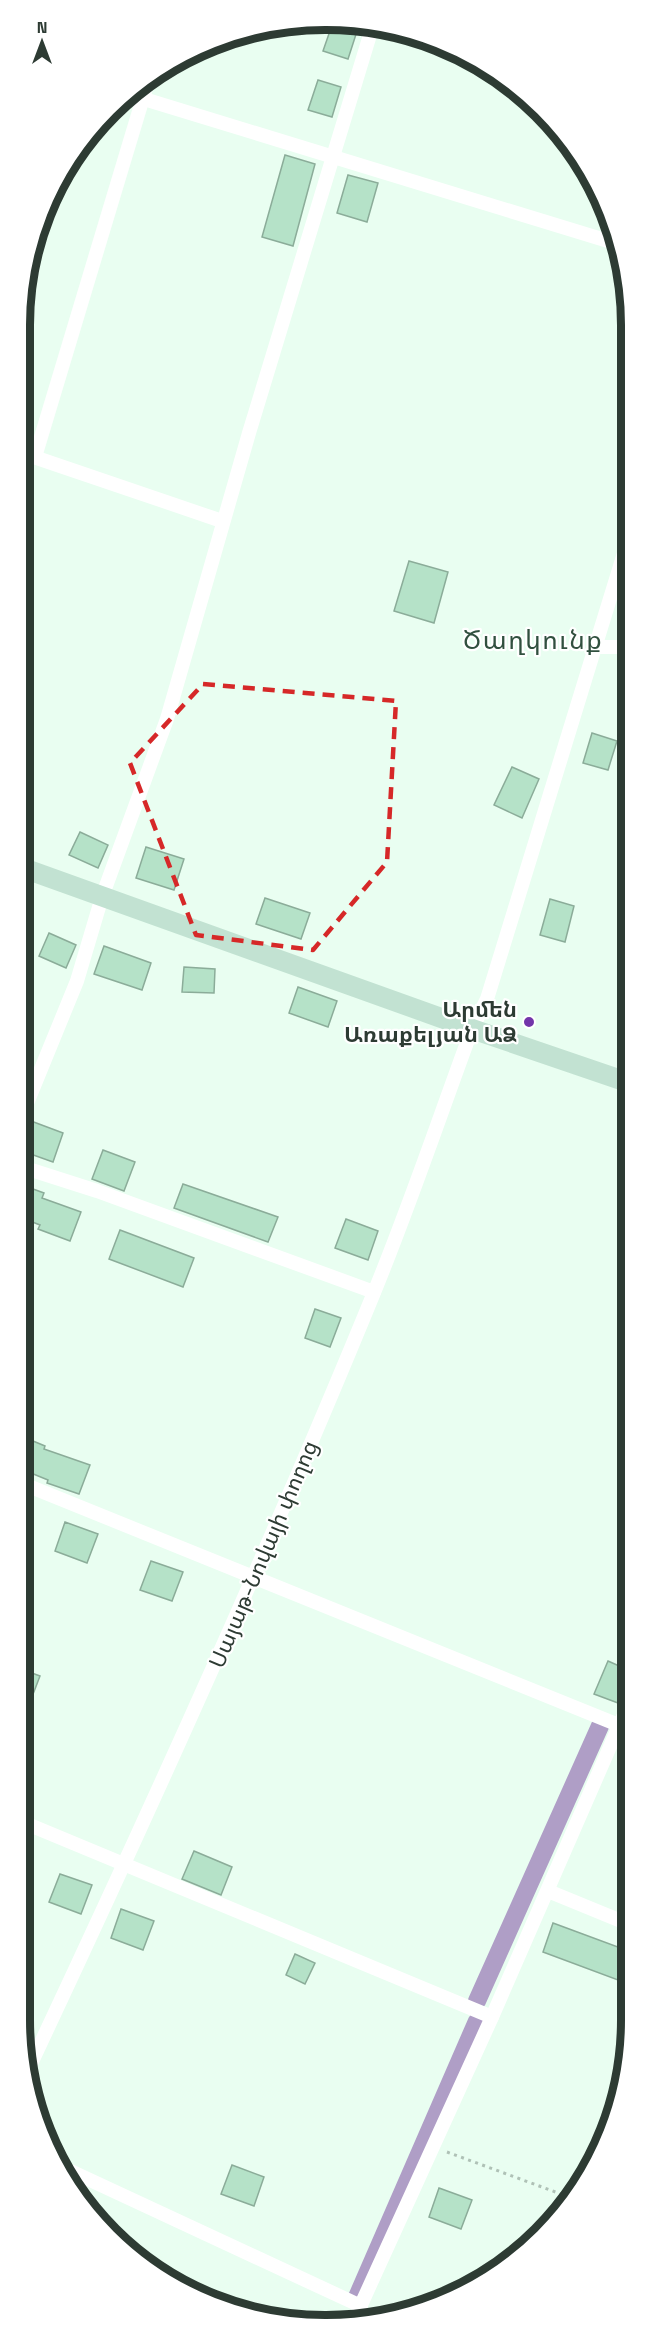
<svg xmlns="http://www.w3.org/2000/svg" width="651" height="2345" viewBox="0 0 651 2345" font-family="'Space Grotesk','Noto Sans Armenian',sans-serif">
<style>
.lines{fill:none;stroke-linecap:round;stroke-linejoin:round}
.canal{stroke:#af9ec6;stroke-width:18}
.building{fill:#b5e2c8;stroke:#8bac99;stroke-width:1.5}
.path{stroke:#afc1b6;stroke-width:3;stroke-dasharray:3 4.5;stroke-linecap:butt}
.street{stroke:#fff;stroke-width:14}
.secondary{stroke:#c2e2d2;stroke-width:20}
.marked{fill:none;stroke:#d62828;stroke-width:4.5;stroke-dasharray:12 8;stroke-linejoin:round}
.poi-dot{fill:#7335aa;stroke:#fff;stroke-width:2}
.labels{text-anchor:middle;stroke-width:4.5;stroke-linejoin:round;paint-order:stroke}
.poi-label{font-size:22px;font-weight:bold;fill:#2d3b33;stroke:#fff;text-anchor:end}
.street-label{font-size:22px;fill:#2d3b33;stroke:#fff}
.quarter-label{font-size:26px;letter-spacing:1.5px;fill:#31503f;stroke:#fff}
.rim{fill:none;stroke:#2d3b33;stroke-width:8}
</style>
<rect width="100%" height="100%" fill="#e9fef1"/>
<g class="lines">
<g class="canal">
<polyline points="477,2001 600,1726"/>
<polyline points="357,2297 477,2021"/>
</g>
</g>
<g class="building">
<polygon points="332,25 359,25 348,59 323,51"/>
<polygon points="318,80 341,87 332,117 308,110"/>
<polygon points="285,155 315,164 293,246 262,237"/>
<polygon points="348,175 378,183 367,222 337,213"/>
<polygon points="409,561 448,572 434,623 394,611"/>
<polygon points="592,733 617,741 608,770 583,763"/>
<polygon points="512,767 539,779 522,818 494,805"/>
<polygon points="80,832 108,845 98,868 69,855"/>
<polygon points="146,847 184,859 174,890 136,878"/>
<polygon points="265,898 310,913 301,939 256,924"/>
<polygon points="550,899 574,906 565,942 540,935"/>
<polygon points="49,933 76,945 66,968 39,956"/>
<polygon points="104,946 151,963 142,990 94,974"/>
<polygon points="184,967 215,969 214,993 182,992"/>
<polygon points="298,987 337,1001 328,1027 289,1013"/>
<polygon points="31,1121 63,1133 53,1162 22,1151 22,1145"/>
<polygon points="103,1150 135,1162 124,1191 92,1179"/>
<polygon points="183,1184 278,1217 268,1242 174,1208"/>
<polygon points="22,1185 44,1193 42,1198 81,1212 70,1241 38,1229 40,1225 22,1218"/>
<polygon points="346,1219 378,1231 368,1260 335,1248"/>
<polygon points="120,1230 194,1258 183,1287 109,1259"/>
<polygon points="315,1309 341,1318 330,1347 305,1338"/>
<polygon points="21,1436 45,1446 44,1449 90,1465 79,1494 47,1483 48,1480 21,1469"/>
<polygon points="65,1522 98,1534 87,1563 55,1551"/>
<polygon points="151,1561 183,1572 172,1601 140,1590"/>
<polygon points="608,1661 626,1669 626,1682 618,1703 594,1694"/>
<polygon points="21,1669 40,1676 22,1723 20,1723"/>
<polygon points="194,1851 232,1867 221,1895 182,1879"/>
<polygon points="60,1874 92,1885 81,1914 49,1902"/>
<polygon points="121,1909 154,1921 143,1950 111,1938"/>
<polygon points="553,1923 626,1950 626,1983 543,1952"/>
<polygon points="295,1954 315,1963 305,1984 286,1975"/>
<polygon points="232,2165 264,2177 254,2206 221,2194"/>
<polygon points="439,2188 472,2200 461,2229 429,2217"/>
</g>
<g class="lines">
<polyline class="path" points="447,2152 569,2197"/>
<g class="street">
<polyline points="131,95 618,244"/>
<polyline points="25,454 222,521"/>
<polyline points="35,457 149,78"/>
<polyline points="594,647 628,647"/>
<polyline points="23,1113 77,981 102,897 167,719 249,433 373,25"/>
<polyline points="22,1167 97,1191 374,1292"/>
<polyline points="21,1483 626,1728"/>
<polyline points="20,1821 492,2017"/>
<polyline points="548,1891 626,1923"/>
<path d="M 29,2068 C 149,1813 266,1556 373,1295 C 409,1208 439,1118 472,1029 L 487,999 L 628,540"/>
<polyline points="62,2167 361,2306"/>
<polyline points="355,2318 492,2017 626,1710"/>
</g>
<polyline class="secondary" points="23,868 472,1029 627,1082"/>
</g>
<path class="marked" d="M 203,684 L 396,701 L 387,862 L 313,950 L 196,935 L 130,763 Z"/>
<circle class="poi-dot" cx="529" cy="1022" r="6"/>
<g class="labels">
<g class="poi-label">
<text x="517" y="1017">Արմեն<tspan x="517" dy="25">Առաքելյան ԱՁ</tspan></text>
</g>
<g class="street-label">
<text transform="translate(263 1554) rotate(-67)" y="8">Սայաթ-Նովայի փողոց</text>
</g>
<g class="quarter-label">
<text x="533" y="649">Ծաղկունք</text>
</g>
</g>
<path d="M0 0H651V2345H0ZM325 30H326A295 295 0 0 1 621 325V2020A295 295 0 0 1 326 2315H325A295 295 0 0 1 30 2020V325A295 295 0 0 1 325 30Z" fill="#fff" fill-rule="evenodd"/>
<path class="rim" d="M325 30H326A295 295 0 0 1 621 325V2020A295 295 0 0 1 326 2315H325A295 295 0 0 1 30 2020V325A295 295 0 0 1 325 30Z"/>
<g transform="translate(42 42)" stroke="#ffffff" stroke-width="4.5" paint-order="stroke">
<path d="M0-4.5L10 22L0 15L-10 22Z" fill="#2d3b33"/>
<text y="-9" font-size="16" font-weight="bold" text-anchor="middle" fill="#2d3b33">N</text>
</g>
</svg>
